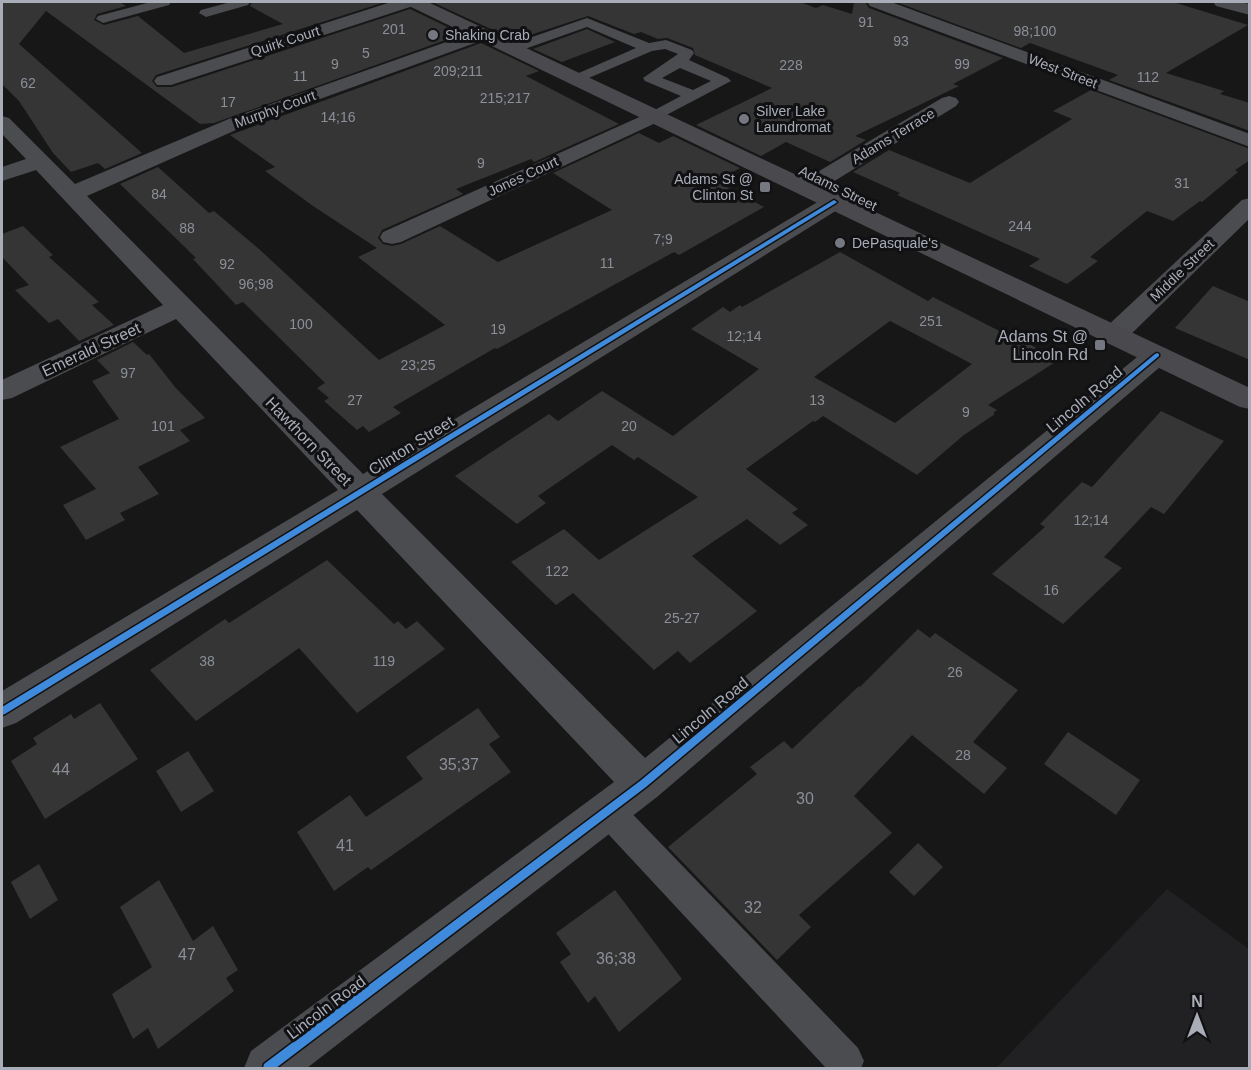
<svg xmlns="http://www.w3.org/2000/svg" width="1251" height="1070" viewBox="0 0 1251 1070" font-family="Arial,sans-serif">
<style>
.built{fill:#212123}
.building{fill:#353536;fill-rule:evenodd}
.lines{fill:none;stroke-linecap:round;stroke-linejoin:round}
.lane{fill:#4b4c50;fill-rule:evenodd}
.street{fill:#4b4c50;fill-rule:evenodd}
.secondary{fill:#4a4a4e;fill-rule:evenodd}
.cycleway-casing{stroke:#111113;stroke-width:3}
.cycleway{fill:#408adc;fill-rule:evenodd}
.poi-dot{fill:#757880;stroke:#111113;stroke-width:2}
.labels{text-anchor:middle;stroke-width:6;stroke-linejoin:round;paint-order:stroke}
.number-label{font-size:14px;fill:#8b8f98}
.far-poi-label{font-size:14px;fill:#a8adb8;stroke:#111113;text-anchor:start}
.far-street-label{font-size:14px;fill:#a8adb8;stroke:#111113}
.poi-label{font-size:16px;fill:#a8adb8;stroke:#111113;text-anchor:end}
.street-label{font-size:16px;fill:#a8adb8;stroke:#111113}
.near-number-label{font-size:16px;fill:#8b8f98}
</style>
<rect width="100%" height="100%" fill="#171717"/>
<polygon class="built" points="1167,889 1249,949 1249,1068 996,1068"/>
<g class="building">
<polygon points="2,2 120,2 126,6 97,14 94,20 104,25 138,16 184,53 283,24 250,6 252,2 385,2 156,75 152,81 157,87 172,87 410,9 462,34 214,123 200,124 46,11 19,44 142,153 105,169 98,163 71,172 53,153 19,101 2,84"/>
<polygon points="432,2 800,2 816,8 823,5 852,14 854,2 865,2 869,8 1003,58 953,84 959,86 855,136 866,140 830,162 786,142 761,156 696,125 772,88 695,55 693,48 667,38 658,39 641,32 634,34 588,16 515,40"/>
<polygon points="896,2 1173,2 1248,25 1166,73 1224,91 1220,94 1250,103 1250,131 1109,80 1118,75 1030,43 1021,48"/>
<polygon points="587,29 615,42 562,62 533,49"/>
<polygon points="481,43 539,71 526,76 619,124 534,162 531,159 456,189 463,194 382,230 378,238 383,244 392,246 401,244 440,226 498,262 612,210 553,173 639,133 659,143 673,136 740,168 717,182 764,207 679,255 674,252 497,349 495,348 393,407 401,413 369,432 363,426 357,430 324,401 329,398 317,388 325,383 243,302 236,305 193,259 196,258 120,184 158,167 209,213 214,211 259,249 379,360 445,325 358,257 377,248 313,206 265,171 275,167 230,135"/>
<polygon points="1091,90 1250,149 1250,160 1235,170 1238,172 1202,202 1200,201 1173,221 1147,211 1090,257 1098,261 1067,284 1029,266 1040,259 897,195 900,193 853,172 889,150 970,183 1072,119 1053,111"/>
<polygon points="23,226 53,255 49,257 99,302 92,305 114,325 79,341 58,319 49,323 15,290 29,285 2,257 2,234"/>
<path d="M 840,252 L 928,301 L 933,297 L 1009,336 L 1013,334 L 1057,361 L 988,405 L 997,410 L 993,413 L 995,414 L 964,435 L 917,475 L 823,416 L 815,422 L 813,421 L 746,469 L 798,509 L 792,513 L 808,525 L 780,545 L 747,519 L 692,556 L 757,611 L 690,663 L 678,651 L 654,670 L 573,593 L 556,605 L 511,562 L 564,529 L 599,560 L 698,497 L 638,457 L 634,460 L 612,445 L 538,496 L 546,503 L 517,524 L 455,476 L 549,414 L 558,421 L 602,391 L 673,436 L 759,369 L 691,329 L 723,307 L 730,312 L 740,305 L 742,307 ZM 890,321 L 972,364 L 895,423 L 814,377 Z"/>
<polygon points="1213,286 1250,302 1250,360 1175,328"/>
<polygon points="133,342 147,355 149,354 175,387 205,418 180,430 190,441 138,467 159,494 120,513 125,520 86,540 63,505 96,489 60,447 119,419 92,381 110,373 97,360"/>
<polygon points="1161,411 1224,441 1164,514 1151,507 1104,557 1122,568 1063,624 992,574 1045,527 1040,524 1082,482 1092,487"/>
<polygon points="327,560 394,624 398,621 406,629 417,621 445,649 357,713 299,648 196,721 150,670 225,619 229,623"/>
<polygon points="918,629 930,638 935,633 1018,690 973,742 1007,768 984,794 912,735 854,796 892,833 799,915 811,927 777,960 668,847 757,774 750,767 784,741 792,749 859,686 860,687"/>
<polygon points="100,703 138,759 45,819 11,761 37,744 33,738 71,714 74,719"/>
<polygon points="478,708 500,737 489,744 511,772 371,870 368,867 334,891 297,832 350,795 366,817 423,779 406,757"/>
<polygon points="1068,732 1140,780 1116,815 1044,764"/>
<polygon points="188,751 214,791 181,812 156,771"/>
<polygon points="918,843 943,867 914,896 889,872"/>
<polygon points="39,864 58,900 30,919 11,882"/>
<polygon points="159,880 193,941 213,926 238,970 226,978 234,991 158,1049 148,1028 133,1039 112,994 152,967 120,907"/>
<polygon points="615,890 682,979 619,1032 595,996 588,1003 560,962 571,954 556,933"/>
</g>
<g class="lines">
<g class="lane">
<polygon points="151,2 171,2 169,5 103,23 96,19 98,16"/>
<polygon points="231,2 250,2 248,5 206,17 199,13 201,10"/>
<path d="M 587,18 L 649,43 L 666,40 L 692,50 L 694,53 L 689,60 L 728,78 L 731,81 L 655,121 L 649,119 L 647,116 L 649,113 L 681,96 L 645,81 L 643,78 L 678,54 L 665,49 L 652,51 L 577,83 L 570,79 L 572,76 L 636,48 L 587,27 L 519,51 L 509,51 L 507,48 L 509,45 ZM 680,68 L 711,81 L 693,90 L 662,78 Z"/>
<polygon points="608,796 619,800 858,1048 864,1061 861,1068 826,1068 597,822 592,811 597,800"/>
</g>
<g class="street">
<polygon points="391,2 416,2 413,6 171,85 157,85 154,81 157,77"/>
<polygon points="867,2 891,2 1250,134 1250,147 870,6"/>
<polygon points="1213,2 1239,2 1250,4 1250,15 1216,6"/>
<polygon points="483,29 489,30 492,34 489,38 245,126 87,196 363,474 826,197 834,195 842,197 846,202 842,207 382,494 645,758 1147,349 1157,346 1167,349 1171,355 1167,361 657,797 307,1068 244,1068 251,1051 614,782 357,510 16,723 2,728 2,691 338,490 176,319 12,398 2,400 2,380 163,305 36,170 2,181 2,167 26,159 2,134 2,116 9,118 75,184 231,118"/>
<polygon points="949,96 956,98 959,102 956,106 815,193 807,195 799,193 796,188 799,183 942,98"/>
<polygon points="655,110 662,112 665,116 662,120 401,242 392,244 383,242 380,237 383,232"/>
<polygon points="1250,198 1250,218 1124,341 1114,343 1104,341 1100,335 1104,329 1242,200"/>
</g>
<polygon class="secondary" points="406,2 428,2 1250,388 1250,409 1240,407 409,6"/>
<g class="cycleway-casing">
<g id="cycleway">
<polygon points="834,200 837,202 836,203 5,714 2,715 2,707"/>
<polygon points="1157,353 1159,354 1159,356 646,787 276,1068 263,1068 264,1064 640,781 1155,354"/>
</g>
</g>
<use href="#cycleway" class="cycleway"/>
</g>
<g class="poi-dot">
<circle cx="433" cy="35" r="6"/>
<circle cx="744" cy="119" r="6"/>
<rect x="759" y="181" width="12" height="12" rx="3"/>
<circle cx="840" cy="243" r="6"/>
<rect x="1094" y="339" width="12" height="12" rx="3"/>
</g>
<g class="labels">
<g class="number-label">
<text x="866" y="27">91</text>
<text x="394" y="34">201</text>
<text x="1035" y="36">98;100</text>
<text x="901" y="46">93</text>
<text x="366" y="58">5</text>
<text x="335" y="69">9</text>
<text x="962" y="69">99</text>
<text x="791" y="70">228</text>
<text x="458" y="76">209;211</text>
<text x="300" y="81">11</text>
<text x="1148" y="82">112</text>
<text x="28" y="88">62</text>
<text x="505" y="103">215;217</text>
<text x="228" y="107">17</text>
<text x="338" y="122">14;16</text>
<text x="481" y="168">9</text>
<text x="1182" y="188">31</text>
<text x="159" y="199">84</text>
<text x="1020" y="231">244</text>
<text x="187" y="233">88</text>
<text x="663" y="244">7;9</text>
<text x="607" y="268">11</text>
<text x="227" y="269">92</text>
<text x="256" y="289">96;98</text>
<text x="931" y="326">251</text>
<text x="301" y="329">100</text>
<text x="498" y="334">19</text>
<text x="744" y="341">12;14</text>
<text x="418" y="370">23;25</text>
<text x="128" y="378">97</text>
<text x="355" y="405">27</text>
<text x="817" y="405">13</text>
<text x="966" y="417">9</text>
<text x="163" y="431">101</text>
<text x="629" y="431">20</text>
<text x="1091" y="525">12;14</text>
<text x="557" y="576">122</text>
<text x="1051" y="595">16</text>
<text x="682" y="623">25-27</text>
<text x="207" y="666">38</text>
<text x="384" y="666">119</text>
<text x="955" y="677">26</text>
<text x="963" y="760">28</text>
</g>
<g class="far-poi-label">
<text x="445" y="40">Shaking Crab</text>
<text x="756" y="116">Silver Lake<tspan x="756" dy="16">Laundromat</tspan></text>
<text x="753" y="184" text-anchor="end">Adams St @<tspan x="753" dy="16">Clinton St</tspan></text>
<text x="852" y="248">DePasquale's</text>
</g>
<g class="far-street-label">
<text transform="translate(285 41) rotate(-18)" y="5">Quirk Court</text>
<text transform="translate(1063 71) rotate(21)" y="5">West Street</text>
<text transform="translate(275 109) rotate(-20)" y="5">Murphy Court</text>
<text transform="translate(893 136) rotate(-31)" y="5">Adams Terrace</text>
<text transform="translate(523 176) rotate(-25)" y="5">Jones Court</text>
<text transform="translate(838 188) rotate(26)" y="5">Adams Street</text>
<text transform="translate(1182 270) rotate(-44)" y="5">Middle Street</text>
</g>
<g class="poi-label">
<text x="1088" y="342">Adams St @<tspan x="1088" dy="18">Lincoln Rd</tspan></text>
</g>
<g class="street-label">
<text transform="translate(91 349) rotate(-25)" y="6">Emerald Street</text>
<text transform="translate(1084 399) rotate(-40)" y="6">Lincoln Road</text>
<text transform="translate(309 441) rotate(46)" y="6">Hawthorn Street</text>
<text transform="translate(411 445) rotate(-32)" y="6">Clinton Street</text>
<text transform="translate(710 710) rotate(-40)" y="6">Lincoln Road</text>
<text transform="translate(326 1007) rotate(-37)" y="6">Lincoln Road</text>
</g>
<g class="near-number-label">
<text x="459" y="770">35;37</text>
<text x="61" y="775">44</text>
<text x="805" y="804">30</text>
<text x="345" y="851">41</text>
<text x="753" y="913">32</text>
<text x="187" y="960">47</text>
<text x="616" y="964">36;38</text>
</g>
</g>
<rect width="1251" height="1070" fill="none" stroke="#a8adb8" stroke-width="6"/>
<g transform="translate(1197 1016)" stroke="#111113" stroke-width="4.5" paint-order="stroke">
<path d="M0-4.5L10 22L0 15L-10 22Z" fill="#a8adb8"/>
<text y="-9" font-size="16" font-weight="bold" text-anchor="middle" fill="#a8adb8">N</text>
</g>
</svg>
